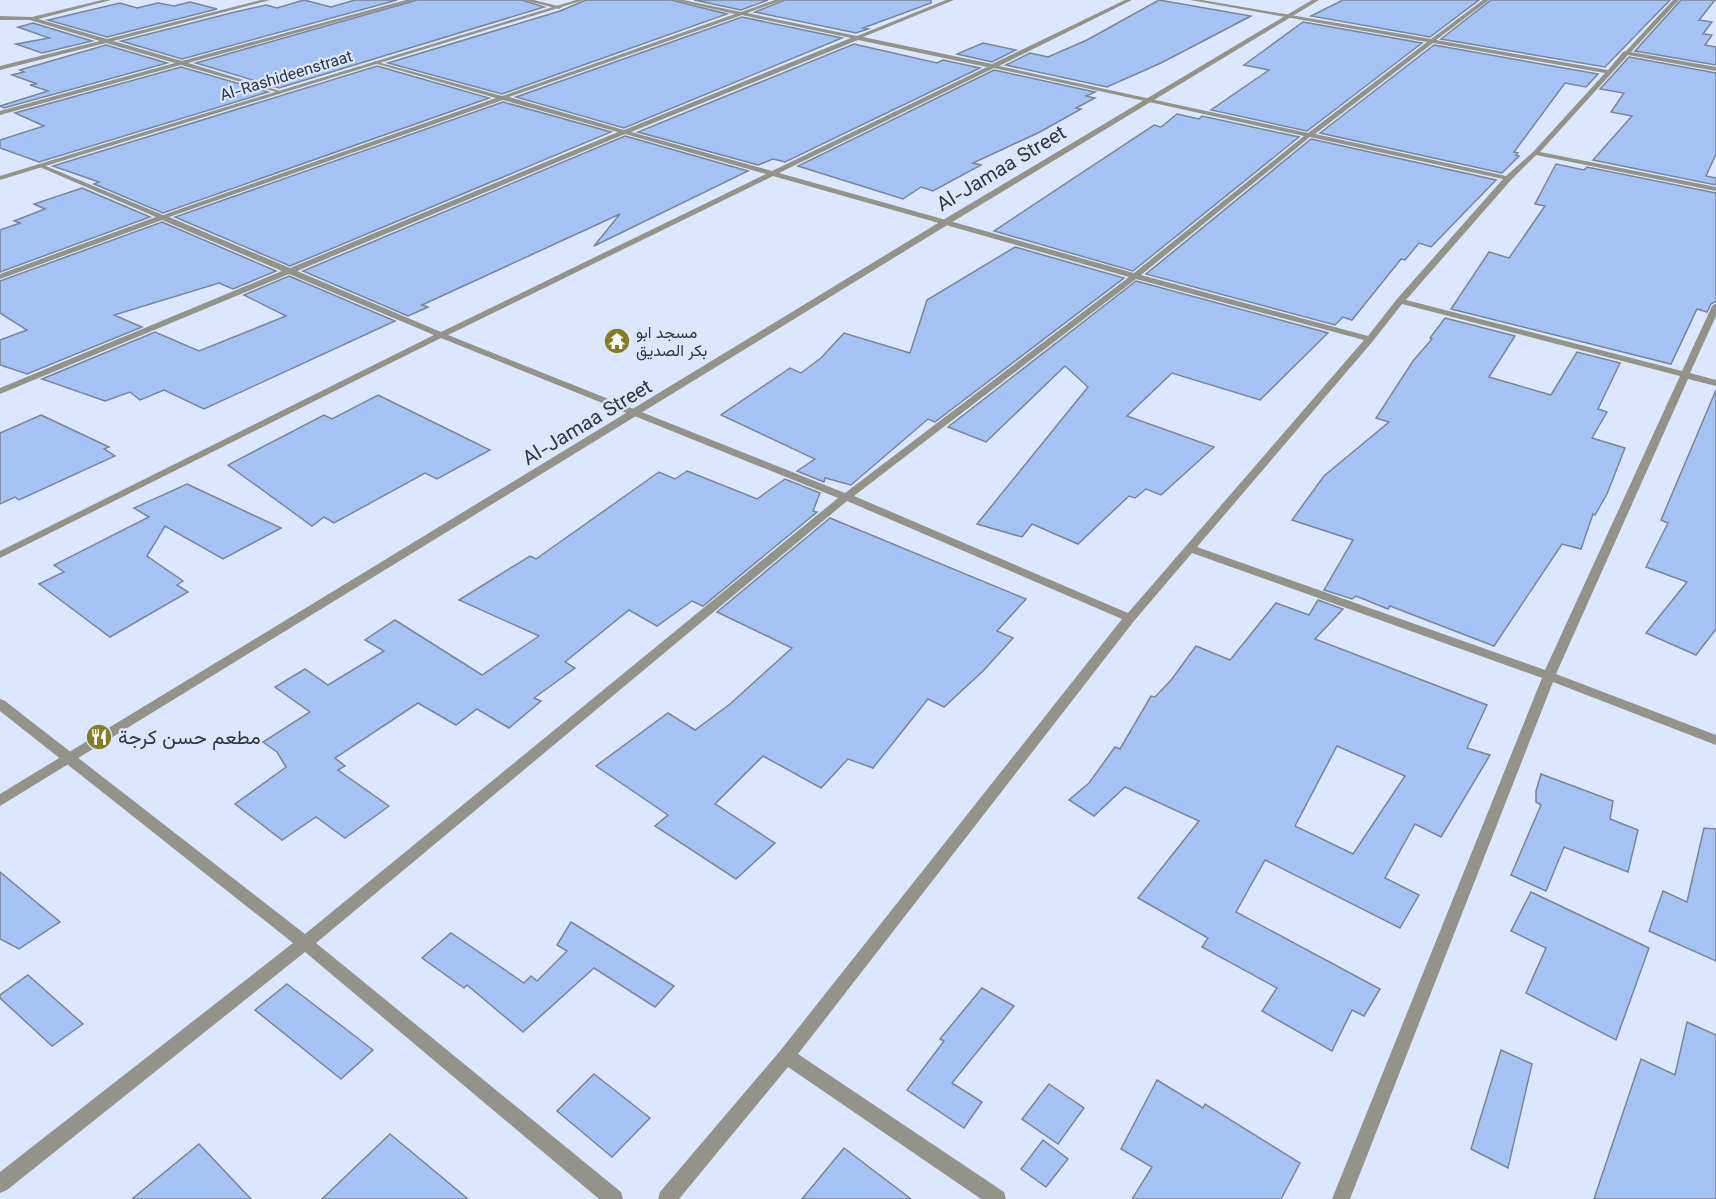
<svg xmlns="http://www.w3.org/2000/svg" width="1716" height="1199" viewBox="0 0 1716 1199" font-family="Georgia,Vazirmatn,serif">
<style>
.building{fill:#a4c2f3;stroke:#798599;stroke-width:1.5;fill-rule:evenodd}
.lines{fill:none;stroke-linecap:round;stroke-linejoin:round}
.minor{fill:#949389;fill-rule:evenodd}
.tertiary{fill:#949389;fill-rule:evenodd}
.labels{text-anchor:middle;stroke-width:4.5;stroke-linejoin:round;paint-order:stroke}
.far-street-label{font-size:16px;fill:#30353e;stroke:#dae7fe}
.far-poi-label{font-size:16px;fill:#30353e;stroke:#dae7fe;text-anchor:start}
.street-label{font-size:20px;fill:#30353e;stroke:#dae7fe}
.poi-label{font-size:20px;fill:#30353e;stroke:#dae7fe;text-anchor:start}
</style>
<rect width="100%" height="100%" fill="#dae7fe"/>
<g class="building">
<polygon points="304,0 331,7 355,0 397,0 182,59 121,41 231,13 266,5 277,8"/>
<polygon points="417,0 522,0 544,7 279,88 196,63"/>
<polygon points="586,0 671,0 727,14 502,94 388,63 560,11"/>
<polygon points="694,0 768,0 741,10"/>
<polygon points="785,0 931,0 931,3 863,28 868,29 856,33 755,12"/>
<polygon points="1159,0 1251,16 1161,63 1107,87 1006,65 1030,53 1048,57 1087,40"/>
<polygon points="1343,0 1479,0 1430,37 1311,16"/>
<polygon points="1491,0 1670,0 1605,67 1441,39"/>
<polygon points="1681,0 1715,0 1699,20 1712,22 1703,34 1712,35 1705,45 1716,47 1716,65 1635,51"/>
<polygon points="190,2 217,9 107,37 48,20 120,3 137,8 158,3 174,6"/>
<polygon points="742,17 842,38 624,128 516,97"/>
<polygon points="1303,22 1422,43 1307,131 1211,110 1269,70 1244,65"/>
<polygon points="33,23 92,41 42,53 16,44 49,38 18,27"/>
<polygon points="983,43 1016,50 992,62 957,54"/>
<polygon points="854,44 937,63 943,60 980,68 785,162 773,159 758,165 638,132"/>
<polygon points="106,45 167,63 4,108 0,106 48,91 30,85 37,84 12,75 24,72 20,70"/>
<polygon points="1434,45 1598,74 1586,87 1565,83 1514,152 1518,153 1516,155 1519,156 1502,173 1320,133"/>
<polygon points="1629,57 1716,73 1716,154 1706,176 1716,178 1716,185 1593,160 1632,116 1611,112 1624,93 1600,89"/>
<polygon points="377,66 489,98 163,213 94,184 99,182 53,166"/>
<polygon points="181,67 268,92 39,162 0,148 0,140 44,126 15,113"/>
<polygon points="994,70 1095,92 1086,96 1095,98 1076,108 1081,109 1040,132 973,163 981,165 933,191 921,187 903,199 798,166"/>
<polygon points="503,102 611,132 290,266 175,217"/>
<polygon points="1177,114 1199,119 1202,116 1299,137 1133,271 994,231 1154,125 1161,127"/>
<polygon points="625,136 748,171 594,246 620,214 422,305 428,307 408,316 303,271"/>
<polygon points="1311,139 1496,180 1431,247 1419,243 1405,260 1401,259 1352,320 1343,317 1335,325 1146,274"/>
<polygon points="1556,164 1584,170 1587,167 1716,193 1716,301 1711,304 1707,312 1697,309 1671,364 1451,309 1489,252 1509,258 1545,206 1535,204"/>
<polygon points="82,188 150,217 0,272 0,230 20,223 14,221 45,209 34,204"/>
<polygon points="162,222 276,271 233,289 219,283 114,315 142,327 27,374 0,365 0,340 27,330 0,313 0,281"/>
<polygon points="1015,247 1124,278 935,422 928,419 851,485 825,478 824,482 797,471 815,459 721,415 790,368 801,373 821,358 844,333 910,353 927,300"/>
<polygon points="289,276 395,321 204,409 164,390 140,400 130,392 105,401 42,379 155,332 199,351 286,316 244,295"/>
<polygon points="1136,281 1328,333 1260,400 1172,373 1127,416 1214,447 1161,495 1146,489 1135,498 1129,496 1078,544 1032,524 1022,537 977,524 1088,387 1065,366 986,442 948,427"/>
<polygon points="1445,318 1515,336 1489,377 1551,395 1577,352 1620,363 1598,409 1607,412 1592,438 1625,448 1607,494 1595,515 1593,514 1581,549 1562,544 1494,646 1390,606 1388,609 1356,596 1352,599 1324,590 1353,540 1292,520 1324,476 1389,422 1376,418 1413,361 1432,339 1430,338"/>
<polygon points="1716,390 1716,629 1696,655 1646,633 1687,582 1646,567 1668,523 1661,520"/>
<polygon points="378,395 490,450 437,479 425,473 334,523 324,517 312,526 228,465 324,415 332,419"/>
<polygon points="41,415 109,447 104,449 115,456 19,500 15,497 0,504 0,433"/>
<polygon points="687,471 757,499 785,479 820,493 813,511 817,512 703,606 692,601 657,626 629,610 565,662 575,668 534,698 541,701 509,728 477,709 456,725 418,703 335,758 345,766 338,770 389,806 345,838 316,817 282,840 235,804 286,767 277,752 263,742 310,712 275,687 305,669 328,685 384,651 365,640 395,620 482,675 539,636 459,600 530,556 536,559 659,472 675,479"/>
<polygon points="187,484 281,528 223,559 165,526 147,556 183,581 177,585 188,592 110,637 39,584 64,572 54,565 149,517 134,508"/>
<polygon points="830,518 1026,599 997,631 1013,638 983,671 944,707 928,699 873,768 848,759 821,788 763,756 715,804 775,843 736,879 655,826 668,815 596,766 668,713 695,730 730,704 792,648 717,612"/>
<path d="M 1318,600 L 1343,609 L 1315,639 L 1487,705 L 1467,748 L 1490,755 L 1441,837 L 1415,824 L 1385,878 L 1419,895 L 1400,928 L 1265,860 L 1236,912 L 1380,989 L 1364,1016 L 1352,1010 L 1332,1051 L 1262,1011 L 1277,988 L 1202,947 L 1208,938 L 1138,898 L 1199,821 L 1125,787 L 1094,816 L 1069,800 L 1089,783 L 1115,747 L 1120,749 L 1151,696 L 1155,697 L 1172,679 L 1196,646 L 1230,660 L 1276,603 L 1309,615 ZM 1337,746 L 1405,776 L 1353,854 L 1295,826 Z"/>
<polygon points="1541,774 1613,801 1610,819 1638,830 1628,872 1564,847 1546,891 1511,875 1541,805 1536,802 1536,791"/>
<polygon points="1704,828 1716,829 1716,961 1649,931 1663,891 1687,902"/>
<polygon points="0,872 60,922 19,949 0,939"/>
<polygon points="1531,892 1649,948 1616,1040 1526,993 1546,948 1511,931"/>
<polygon points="571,922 674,986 655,1007 594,968 523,1032 467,985 464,988 422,958 451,933 524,983 531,976 537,981 567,951 557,945"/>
<polygon points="28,975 83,1024 52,1046 0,998 0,995"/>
<polygon points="287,984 373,1050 341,1079 255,1010"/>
<polygon points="982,988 1014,1006 952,1083 982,1102 964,1128 907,1090 944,1041 940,1039"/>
<polygon points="1687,1022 1716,1035 1716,1199 1594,1199 1641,1059 1675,1075"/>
<polygon points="1501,1050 1532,1064 1508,1168 1471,1149"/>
<polygon points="594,1074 650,1118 612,1157 557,1111"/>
<polygon points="1157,1080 1203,1108 1205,1104 1300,1163 1281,1199 1132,1199 1152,1167 1121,1149"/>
<polygon points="1049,1084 1084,1108 1058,1144 1022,1119"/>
<polygon points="390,1134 468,1199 322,1199"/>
<polygon points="1043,1140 1068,1159 1046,1187 1021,1169"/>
<polygon points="199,1144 251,1199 132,1199"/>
<polygon points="844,1148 911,1199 802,1199"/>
</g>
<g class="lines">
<g class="minor">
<polygon points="102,0 111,0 38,19 107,39 261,0 270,0 113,41 182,61 406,0 415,0 188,63 280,91 280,93 181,65 0,115 0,111 175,63 106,43 0,70 0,66 100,41 30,20 0,20 0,16 32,17"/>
<polygon points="524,0 534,0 562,7 559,9"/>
<path d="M 673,0 L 683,0 L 741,12 L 775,0 L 783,0 L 747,13 L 857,36 L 946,0 L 954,0 L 863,37 L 992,64 L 1125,0 L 1132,0 L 999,66 L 1308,133 L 1427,42 L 1190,0 L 1202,0 L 1431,39 L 1483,0 L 1489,0 L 1436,40 L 1608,70 L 1623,52 L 1626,51 L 1673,0 L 1679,0 L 1631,52 L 1716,67 L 1716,71 L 1628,55 L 1540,152 L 1716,187 L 1716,191 L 1536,155 L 1511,180 L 1406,300 L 1682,371 L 1712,306 L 1716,303 L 1716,316 L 1690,373 L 1716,380 L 1716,386 L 1688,379 L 1556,674 L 1716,735 L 1716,745 L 1553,682 L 1350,1199 L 1332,1199 L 1542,678 L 1192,553 L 1134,621 L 798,1054 L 1004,1192 L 1006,1199 L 981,1199 L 788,1067 L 679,1199 L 658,1199 L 660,1192 L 780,1051 L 1122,619 L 847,501 L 316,943 L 621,1192 L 623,1199 L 599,1199 L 305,952 L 7,1190 L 0,1193 L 0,1172 L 293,943 L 0,711 L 0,699 L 5,701 L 305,934 L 838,498 L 441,338 L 0,558 L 0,551 L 434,335 L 289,274 L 0,394 L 0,388 L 282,271 L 162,220 L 0,279 L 0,274 L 156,217 L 35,165 L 41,164 L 163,215 L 496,98 L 374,63 L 374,61 L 502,96 L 735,14 ZM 742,15 L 851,38 L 624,130 L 509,97 ZM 858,40 L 987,67 L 772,171 L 631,132 ZM 1433,43 L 1605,73 L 1533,152 L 1506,176 L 1315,134 ZM 994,68 L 1304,136 L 1134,273 L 779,173 ZM 503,100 L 618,132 L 290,268 L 169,217 ZM 625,134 L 766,174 L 441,332 L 297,271 ZM 1310,137 L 1503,179 L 1397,299 L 1368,336 L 1141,275 ZM 773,176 L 1129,277 L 845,493 L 448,335 ZM 1136,279 L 1364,340 L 1128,613 L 854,496 ZM 1402,304 L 1680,376 L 1545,670 L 1197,547 L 1373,341 Z"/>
</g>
<g class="tertiary">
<polygon points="576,0 584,0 0,180 0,176"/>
<polygon points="1312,0 1319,0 949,224 0,806 0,794 943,220"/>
</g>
</g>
<defs>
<g id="temple-disc" transform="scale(1.35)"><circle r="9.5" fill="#867c22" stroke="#dae7fe"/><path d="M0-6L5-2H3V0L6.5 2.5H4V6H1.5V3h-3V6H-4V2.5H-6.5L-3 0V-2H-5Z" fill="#fff"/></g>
<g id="restaurant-disc" transform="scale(1.35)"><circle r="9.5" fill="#867c22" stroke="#dae7fe"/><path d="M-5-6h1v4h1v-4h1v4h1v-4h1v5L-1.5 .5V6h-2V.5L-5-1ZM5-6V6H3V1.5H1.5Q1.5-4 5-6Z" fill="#fff"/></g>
</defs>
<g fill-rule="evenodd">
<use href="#temple-disc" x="617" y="341"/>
<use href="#restaurant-disc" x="99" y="737"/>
</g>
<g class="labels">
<g class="far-street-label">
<text transform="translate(286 75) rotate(-17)" y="6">Al-Rashideenstraat</text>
</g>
<g class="far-poi-label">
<text x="636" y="338">مسجد ابو<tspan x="636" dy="18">بكر الصديق</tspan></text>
</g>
<g class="street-label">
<text transform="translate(1001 168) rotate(-31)" y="7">Al-Jamaa Street</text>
<text transform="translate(587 422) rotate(-31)" y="7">Al-Jamaa Street</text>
</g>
<g class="poi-label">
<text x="118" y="744">مطعم حسن كرجة</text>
</g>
</g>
</svg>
